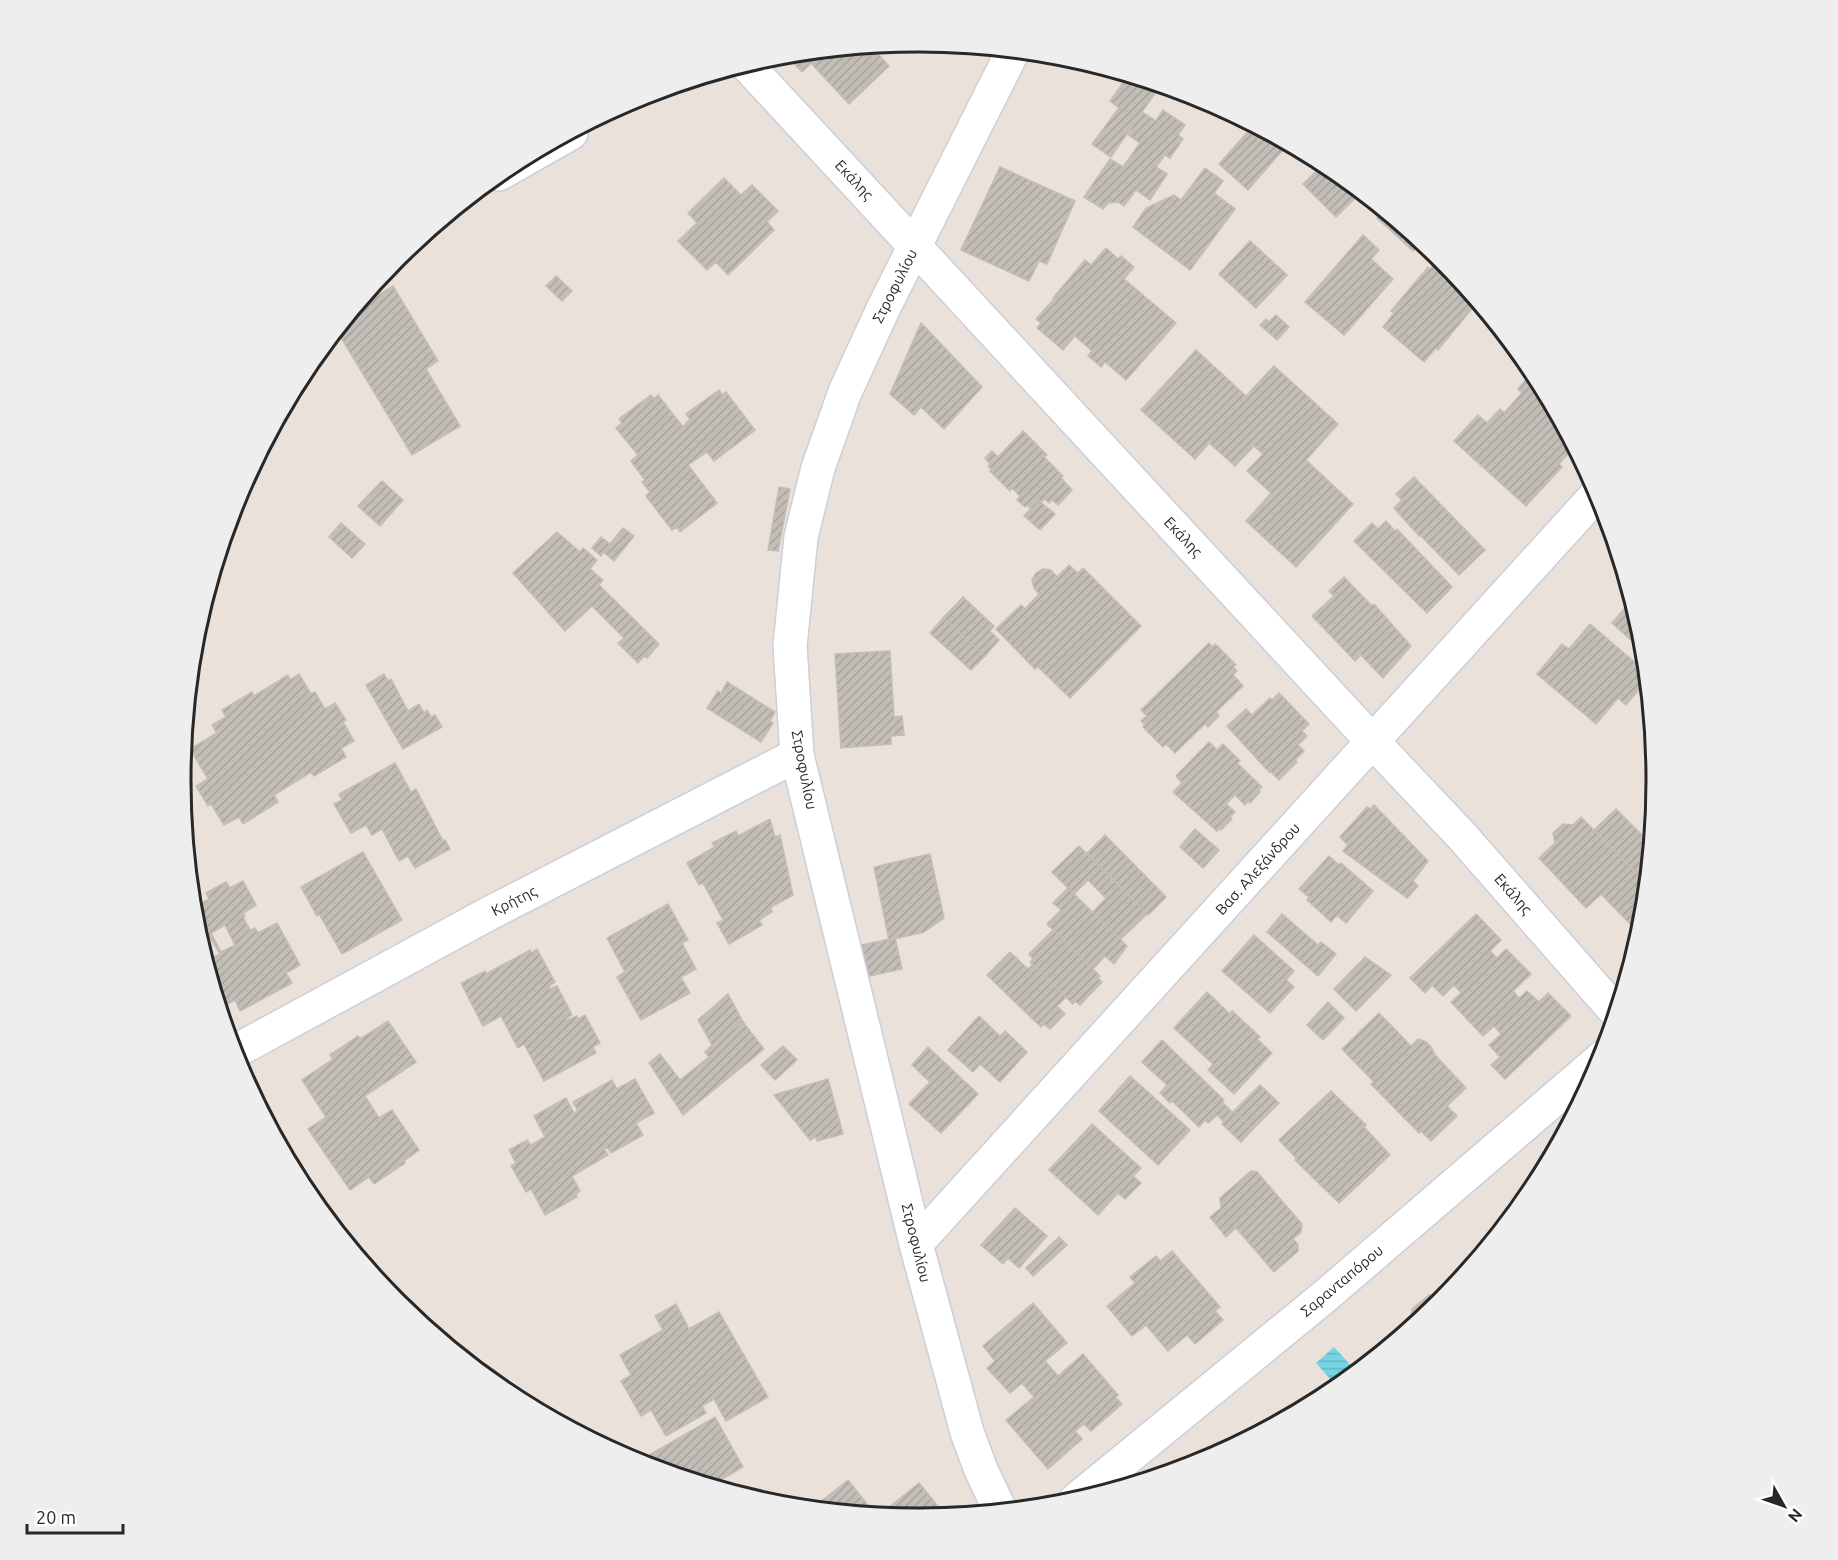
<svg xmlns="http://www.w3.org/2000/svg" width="1838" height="1560" viewBox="0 0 1838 1560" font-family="Ubuntu,sans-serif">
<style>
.water{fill:url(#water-rules)}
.building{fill:url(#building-hatch);stroke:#c5bdb5;stroke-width:1.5;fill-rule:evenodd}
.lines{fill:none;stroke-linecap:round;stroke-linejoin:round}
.minor-casing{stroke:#cacfd9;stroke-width:36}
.minor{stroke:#fff;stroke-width:33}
.labels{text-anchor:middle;stroke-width:6;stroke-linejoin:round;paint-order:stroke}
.street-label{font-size:15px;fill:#282828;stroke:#fff}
.rim{fill:none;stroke:#282828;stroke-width:3}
</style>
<defs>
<pattern id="water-rules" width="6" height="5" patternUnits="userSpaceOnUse" patternTransform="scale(1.5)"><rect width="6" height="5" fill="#76d5e4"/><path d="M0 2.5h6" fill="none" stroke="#66b7c4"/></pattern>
<pattern id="building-hatch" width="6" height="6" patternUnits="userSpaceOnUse" patternTransform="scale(1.5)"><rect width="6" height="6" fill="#c2bdb7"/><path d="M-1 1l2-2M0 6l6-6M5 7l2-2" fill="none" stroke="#a7a29d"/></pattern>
</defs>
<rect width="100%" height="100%" fill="#eae1db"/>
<polygon class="water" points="1334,1347 1356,1371 1337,1387 1316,1363"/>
<g class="building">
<polygon points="887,45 878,54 889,66 849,104 811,63 802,72 786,55"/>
<polygon points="1128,76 1160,86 1111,157 1092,144 1119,108 1110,101"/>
<polygon points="1163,110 1185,125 1178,135 1183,139 1170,158 1165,155 1156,167 1167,174 1150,200 1136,190 1124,206 1118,202 1108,203 1103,209 1084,197 1110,159 1123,167 1140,143 1127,134 1142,112 1156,121"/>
<polygon points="1253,126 1288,144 1248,190 1219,164"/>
<polygon points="1324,164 1361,192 1336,217 1303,184"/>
<polygon points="1000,167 1075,201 1047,264 1039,261 1029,281 961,250"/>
<polygon points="1205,168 1223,181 1214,193 1235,209 1190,270 1133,227 1146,208 1174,195 1181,200"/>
<polygon points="724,178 741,195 752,185 778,211 767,222 774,230 728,275 716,262 707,270 678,241 697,223 688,213"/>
<polygon points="1383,211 1421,242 1413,251 1377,218"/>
<polygon points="1363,235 1379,250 1371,259 1393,279 1344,335 1305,302"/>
<polygon points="1250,241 1287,275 1256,308 1219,274"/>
<polygon points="1106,248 1118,259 1121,256 1134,267 1124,279 1176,323 1126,380 1105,362 1101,367 1088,356 1092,351 1075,336 1063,350 1037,328 1041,323 1036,319 1054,299 1053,298 1085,260 1091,265"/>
<polygon points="1440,257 1457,278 1452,285 1475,305 1438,350 1436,348 1424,362 1383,327 1394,313 1391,311 1428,267 1430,269"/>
<polygon points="556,276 572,291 562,301 546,286"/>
<polygon points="393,286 438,361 426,369 460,426 412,455 337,331 355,309"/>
<polygon points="1276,315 1289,327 1277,340 1260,325 1266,319 1269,322"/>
<polygon points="921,323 982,387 944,429 921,407 914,415 890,394"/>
<polygon points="1196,350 1246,396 1274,366 1338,424 1306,460 1353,504 1296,567 1246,521 1271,493 1247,471 1263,454 1254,446 1235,466 1209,443 1195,459 1141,410"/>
<polygon points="1525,361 1533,370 1574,447 1559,464 1562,467 1526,506 1454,441 1478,415 1487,423 1500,409 1504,413 1522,393 1518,389 1529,376 1520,368"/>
<polygon points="719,390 722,395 726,392 755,430 714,461 707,452 688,465 717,503 680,532 677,527 672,530 646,496 650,492 642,482 645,480 631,461 638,455 616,428 622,423 619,419 651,395 654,399 658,395 683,427 690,419 686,414"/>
<polygon points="1023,431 1047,455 1044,457 1063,476 1061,478 1072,490 1058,505 1052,500 1049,503 1045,499 1041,502 1038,500 1031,509 1027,505 1025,507 1017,500 1020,496 1012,488 1010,491 990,471 991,469 988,466 990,464 985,458 992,451 998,457"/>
<polygon points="1414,477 1485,550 1459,575 1420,535 1419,536 1394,508 1402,500 1396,494"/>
<polygon points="382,481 403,500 380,526 358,506"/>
<polygon points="779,487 790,489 778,551 768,550"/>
<polygon points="1038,500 1055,514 1040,530 1024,516"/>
<polygon points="1386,521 1395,531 1397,529 1452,587 1427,613 1354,541 1372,523 1378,529"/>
<polygon points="341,523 365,544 352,558 329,537"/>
<polygon points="623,528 634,536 614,561 603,552 601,556 592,548 601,537 610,544"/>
<polygon points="557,532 580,552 583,548 597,560 590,569 603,580 599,585 659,644 647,658 644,656 638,663 618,643 624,638 592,606 565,631 513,573"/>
<polygon points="1069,565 1078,573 1083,568 1141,626 1070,698 1038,667 1035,669 996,629 1021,605 1025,609 1039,594 1034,588 1032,580 1036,573 1043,569 1051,570 1057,577"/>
<polygon points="1344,577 1372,606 1374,604 1411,646 1383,678 1361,655 1355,661 1312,616 1334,596 1329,591"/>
<polygon points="963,597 994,626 990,631 999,640 985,656 943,618"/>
<polygon points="1632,600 1643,636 1644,652 1612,623"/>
<polygon points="943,618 985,656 971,670 930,633"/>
<polygon points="1590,624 1646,672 1647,680 1626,705 1618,698 1596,724 1537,674 1562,644 1569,649"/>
<polygon points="1209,643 1213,647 1215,644 1236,665 1233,667 1237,671 1233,675 1243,686 1216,712 1219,716 1208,727 1205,724 1175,753 1166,744 1163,747 1143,727 1145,725 1141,721 1147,716 1141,710"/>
<polygon points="890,651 894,717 902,716 904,735 891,736 891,744 841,748 835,654"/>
<polygon points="299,674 311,694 315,692 325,709 335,703 346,720 343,722 354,741 341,748 346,757 314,776 311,772 274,795 278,802 243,824 239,817 224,825 211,804 208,806 196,786 208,779 190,749 217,733 212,725 226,717 222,710 252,692 254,696 288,675 290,680"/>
<polygon points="384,674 388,681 391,679 408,711 419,704 424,713 427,710 431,717 435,715 442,727 403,749 366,685"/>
<polygon points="727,682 775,712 770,721 773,723 761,742 707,708 718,691 721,693"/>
<polygon points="1279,693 1309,724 1302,731 1307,736 1298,745 1304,751 1295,760 1297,762 1279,780 1270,771 1269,772 1227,726 1246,709 1252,715 1270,698 1272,700"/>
<polygon points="1209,742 1217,750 1223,744 1240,761 1237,763 1262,787 1259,790 1260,792 1250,803 1248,801 1245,805 1235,795 1226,804 1235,812 1230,817 1232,819 1221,830 1219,828 1217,831 1173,792 1182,783 1176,776"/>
<polygon points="395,763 411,792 416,789 443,841 445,840 450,849 415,868 408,856 399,861 382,829 372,835 366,825 351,833 334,804 342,800 339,794"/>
<polygon points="1374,805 1428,861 1413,881 1418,886 1407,898 1343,851 1348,845 1340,837 1367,807 1370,809"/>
<polygon points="1616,809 1651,844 1647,884 1594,830"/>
<polygon points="1581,817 1647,884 1643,924 1640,934 1601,894 1586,908 1539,858 1555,843 1553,833 1563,824 1573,825"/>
<polygon points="770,819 775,837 780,835 793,895 771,907 772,912 759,920 762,925 729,944 717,923 723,920 703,883 699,885 687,863 715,847 712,843 736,831 738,836"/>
<polygon points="1195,829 1219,850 1203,868 1180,847"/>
<polygon points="1105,835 1166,897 1148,915 1087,853"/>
<polygon points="1079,846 1147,914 1120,940 1093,912 1106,898 1088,880 1074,894 1052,872"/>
<polygon points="363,852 402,920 342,954 319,914 317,916 301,887"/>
<polygon points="930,854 944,918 924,932 889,940 874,867"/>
<polygon points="1329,856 1339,865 1341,863 1373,891 1346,923 1337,915 1331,922 1307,900 1309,897 1299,889"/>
<path d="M 243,881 L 256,905 L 243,913 L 245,916 L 243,917 L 250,930 L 255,928 L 258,933 L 277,923 L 300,965 L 286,973 L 292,983 L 240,1011 L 235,1000 L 221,1008 L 206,961 L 220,954 L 207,932 L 199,937 L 194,908 L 209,899 L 206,893 L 226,882 L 230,888 ZM 225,925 L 235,945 L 221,952 L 211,933 Z"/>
<polygon points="1068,888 1127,946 1114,964 1105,956 1093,969 1047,924 1061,910 1053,903"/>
<polygon points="668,904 688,940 682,943 696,969 681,977 690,993 641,1020 617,977 625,972 607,938"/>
<polygon points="1282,914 1318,945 1321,942 1336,954 1318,976 1267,932"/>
<polygon points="1476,914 1501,940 1490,951 1497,958 1506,949 1531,974 1513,991 1519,998 1527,991 1539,1002 1548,993 1571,1016 1505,1079 1491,1065 1500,1057 1489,1045 1501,1034 1494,1026 1483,1036 1451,1002 1461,993 1454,985 1443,996 1432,985 1425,993 1410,978"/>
<polygon points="1053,930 1100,976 1098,978 1102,982 1080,1005 1075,1001 1073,1004 1030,962 1033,959 1029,954"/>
<polygon points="1254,935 1294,971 1286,980 1294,987 1270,1013 1222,971"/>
<polygon points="895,938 902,969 869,976 862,945"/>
<polygon points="537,949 555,982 549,986 550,989 557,986 572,1015 566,1018 567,1020 577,1016 578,1019 585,1015 600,1043 593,1047 596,1053 544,1081 524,1044 518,1048 501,1016 483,1026 461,983 485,971 486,974 530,950 531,953"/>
<polygon points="1010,952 1028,969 1033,964 1066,997 1057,1006 1065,1014 1050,1029 1044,1024 1041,1027 987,975"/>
<polygon points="1365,957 1391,975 1356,1011 1334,989"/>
<polygon points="1207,992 1230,1014 1232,1011 1260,1037 1257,1039 1272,1053 1234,1094 1208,1070 1213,1064 1174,1028"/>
<polygon points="728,994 743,1022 712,1045 698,1020"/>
<polygon points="1328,1002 1344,1018 1323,1040 1307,1025"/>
<polygon points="1379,1013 1411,1046 1418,1039 1426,1042 1431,1047 1435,1055 1466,1088 1447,1106 1457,1116 1431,1141 1421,1131 1419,1133 1371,1084 1374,1082 1342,1049"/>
<polygon points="979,1016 1000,1036 1005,1031 1027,1052 1000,1082 980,1064 973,1072 948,1050"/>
<polygon points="388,1021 416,1062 365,1096 379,1118 392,1110 419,1150 404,1161 405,1163 374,1184 369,1177 350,1190 308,1129 326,1117 302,1080 333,1059 330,1055 358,1036 360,1039"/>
<polygon points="743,1022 764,1049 683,1115 649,1063 660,1054 680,1080 709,1057 705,1052 712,1045"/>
<polygon points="1162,1040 1224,1100 1222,1102 1233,1113 1224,1122 1217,1115 1208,1123 1205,1120 1199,1127 1172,1101 1170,1103 1160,1093 1167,1085 1142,1062"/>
<polygon points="783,1046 797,1060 775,1080 761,1065"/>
<polygon points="928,1047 978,1094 941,1133 909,1104 930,1082 912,1065"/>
<polygon points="1130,1076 1190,1130 1158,1165 1099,1111"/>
<polygon points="635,1079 654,1113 636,1123 643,1135 611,1153 608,1148 604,1149 608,1155 572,1176 580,1191 576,1194 577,1197 545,1215 531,1189 526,1192 511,1166 516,1163 509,1150 527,1140 531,1145 545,1137 534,1116 566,1098 574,1113 578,1111 573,1102 612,1080 617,1089"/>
<polygon points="828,1079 843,1134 817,1141 816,1137 810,1140 774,1095"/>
<polygon points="1260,1085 1279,1103 1253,1129 1234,1111"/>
<polygon points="1331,1091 1366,1125 1364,1127 1390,1155 1339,1203 1295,1160 1297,1159 1279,1140"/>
<polygon points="1234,1111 1253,1129 1241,1142 1222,1124"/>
<polygon points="1092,1124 1141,1168 1133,1176 1141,1183 1125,1199 1118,1193 1098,1215 1049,1170"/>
<polygon points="1251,1171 1257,1172 1302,1224 1301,1232 1293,1239 1298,1244 1298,1251 1274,1272 1236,1228 1226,1237 1210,1217 1221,1208 1220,1198"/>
<polygon points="1015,1208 1047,1236 1019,1268 1008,1258 1003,1264 981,1245"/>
<polygon points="1059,1237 1067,1245 1033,1276 1026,1268"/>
<polygon points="1172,1251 1220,1307 1215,1311 1223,1320 1195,1344 1187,1335 1168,1351 1146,1325 1132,1336 1107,1306 1135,1283 1130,1277 1156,1256 1160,1261"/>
<polygon points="1429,1295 1440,1296 1443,1300 1415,1323 1411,1319 1412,1309"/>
<polygon points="1033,1303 1067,1343 1045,1361 1058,1376 1083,1354 1118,1395 1115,1397 1122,1404 1091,1431 1084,1424 1075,1431 1082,1439 1048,1469 1006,1420 1034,1397 1022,1383 1010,1393 987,1368 995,1361 983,1346"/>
<polygon points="676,1304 689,1329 719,1312 768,1397 726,1421 714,1399 702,1406 706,1413 666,1436 651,1410 641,1416 621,1381 631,1375 620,1355 663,1330 655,1316"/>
<polygon points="715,1417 743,1467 712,1485 637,1462"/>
<polygon points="848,1480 875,1514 813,1508"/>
<polygon points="919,1483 945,1515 919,1518 881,1514"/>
</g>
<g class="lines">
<g class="minor-casing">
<g id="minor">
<polyline points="747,65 1373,742 1461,835 1616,1012"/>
<polyline points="499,174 571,133"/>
<polyline points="234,1052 490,913 797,755"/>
<polyline points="916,1244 1598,493"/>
<polyline points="1076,1500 1324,1297 1603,1057"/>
<polyline points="1000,1510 981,1470 967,1432 916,1244 797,755 790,646 801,537 818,468 845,392 884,307 1013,51"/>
</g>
</g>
<use href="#minor" class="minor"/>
</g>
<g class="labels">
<g class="street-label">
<text transform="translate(854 180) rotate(47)" y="5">Εκάλης</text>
<text transform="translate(895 286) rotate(-63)" y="5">Στροφυλίου</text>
<text transform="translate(1183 537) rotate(47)" y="5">Εκάλης</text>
<text transform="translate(804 770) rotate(79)" y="5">Στροφυλίου</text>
<text transform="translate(1258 869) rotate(-48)" y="5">Βασ. Αλεξάνδρου</text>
<text transform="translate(1513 894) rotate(49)" y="5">Εκάλης</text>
<text transform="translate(514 901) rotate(-27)" y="5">Κρήτης</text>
<text transform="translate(916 1243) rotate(76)" y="5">Στροφυλίου</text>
<text transform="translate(1342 1281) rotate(-40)" y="5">Σαρανταπόρου</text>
</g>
</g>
<path d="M0 0H1838V1560H0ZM918 52H919A727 727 0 0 1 1646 779V781A727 727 0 0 1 919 1508H918A727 727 0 0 1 191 781V779A727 727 0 0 1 918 52Z" fill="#eee" fill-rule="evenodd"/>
<path class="rim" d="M918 52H919A727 727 0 0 1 1646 779V781A727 727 0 0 1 919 1508H918A727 727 0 0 1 191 781V779A727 727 0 0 1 918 52Z"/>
<g transform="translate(1784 1506) rotate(130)" stroke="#ffffff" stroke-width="4.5" paint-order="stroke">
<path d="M0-4.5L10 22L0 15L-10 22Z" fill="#282828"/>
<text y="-9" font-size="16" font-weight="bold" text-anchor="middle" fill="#282828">N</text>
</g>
<path d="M27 1524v9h96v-9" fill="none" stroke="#282828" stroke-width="3"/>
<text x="36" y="1524" font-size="18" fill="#282828" stroke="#ffffff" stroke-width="4.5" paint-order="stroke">20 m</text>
</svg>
